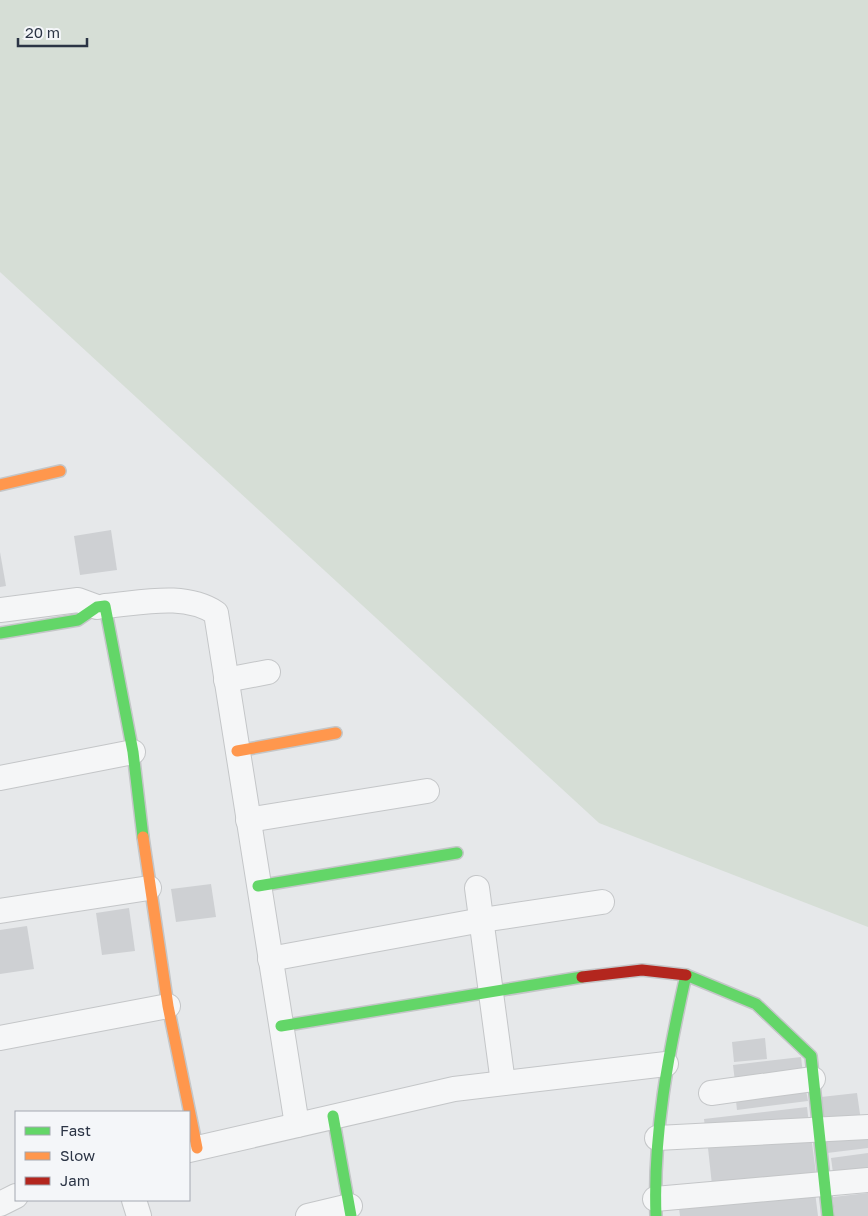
<svg xmlns="http://www.w3.org/2000/svg" width="868" height="1216" viewBox="0 0 868 1216" font-family="'Golos Text',sans-serif">
<style>
.green{fill:#d6ded6}
.building{fill:#ced0d3}
.lines{fill:none;stroke-linecap:round;stroke-linejoin:round}
.street-casing{stroke:#c4c6c8;stroke-width:26}
.fast-casing{stroke:#c4c6c8;stroke-width:14}
.slow-casing{stroke:#c4c6c8;stroke-width:14}
.jam-casing{stroke:#c4c6c8;stroke-width:14}
.street{stroke:#f5f6f7;stroke-width:24}
.fast{stroke:#63d668;stroke-width:11}
.slow{stroke:#ff974d;stroke-width:11}
.jam{stroke:#b3261e;stroke-width:11}
</style>
<rect width="100%" height="100%" fill="#e6e8ea"/>
<polygon class="green" points="0,0 868,0 868,927 599,823 0,272"/>
<g class="building">
<polygon points="111,530 117,570 80,575 74,536"/>
<polygon points="0,552 6,586 0,587"/>
<polygon points="211,884 216,917 176,922 171,889"/>
<polygon points="129,908 135,951 102,955 96,913"/>
<polygon points="27,926 34,969 0,974 0,930"/>
<polygon points="765,1038 767,1059 734,1062 732,1042"/>
<polygon points="801,1057 803,1074 735,1082 733,1065"/>
<polygon points="805,1084 808,1101 737,1110 735,1092"/>
<polygon points="857,1093 861,1121 825,1125 821,1097"/>
<polygon points="807,1107 809,1124 706,1135 704,1119"/>
<polygon points="868,1131 868,1148 827,1153 826,1136"/>
<polygon points="811,1136 816,1173 712,1185 708,1148"/>
<polygon points="868,1153 868,1169 833,1173 831,1158"/>
<polygon points="815,1192 818,1216 680,1216 679,1208"/>
<polygon points="868,1193 868,1216 835,1216 833,1197"/>
</g>
<g class="lines">
<g class="street-casing">
<g id="street">
<path d="M 105,606 C 142,603 184,592 216,613 L 297,1125"/>
<polyline points="0,610 78,600 97,607"/>
<polyline points="226,680 268,672"/>
<polyline points="0,778 133,752"/>
<polyline points="248,820 427,791"/>
<polyline points="477,888 503,1083"/>
<polyline points="0,911 149,888"/>
<polyline points="270,959 482,920 602,902"/>
<polyline points="0,1038 168,1006"/>
<polyline points="711,1093 813,1079"/>
<polyline points="657,1138 868,1127"/>
<polyline points="189,1150 454,1089 666,1064"/>
<polyline points="655,1199 868,1180"/>
<polyline points="134,1200 139,1216"/>
<polyline points="0,1204 16,1196"/>
<polyline points="308,1216 350,1206"/>
</g>
</g>
<g class="fast-casing">
<g id="fast">
<polyline points="0,633 78,620 97,607 105,606 133,752 143,837"/>
<polyline points="258,886 457,853"/>
<polyline points="281,1026 582,977"/>
<polyline points="333,1116 351,1216"/>
<path d="M 656,1216 C 653,1134 668,1055 686,975 L 756,1004 L 811,1056 L 828,1216"/>
</g>
</g>
<g class="slow-casing">
<g id="slow">
<polyline points="0,485 60,471"/>
<polyline points="237,751 336,733"/>
<polyline points="143,837 168,1006 197,1148"/>
</g>
</g>
<g class="jam-casing">
<polyline id="jam" points="582,977 642,970 686,975"/>
</g>
<use href="#street" class="street"/>
<use href="#fast" class="fast"/>
<use href="#slow" class="slow"/>
<use href="#jam" class="jam"/>
</g>
<rect x="15" y="1111" width="175" height="90" fill="#f4f6f9" stroke="#a4a8b1"/>
<rect x="25" y="1127" width="25" height="8" fill="#63d668" stroke="#a4a8b1"/>
<text x="60" y="1136" font-size="15" fill="#2b3445">Fast</text>
<rect x="25" y="1152" width="25" height="8" fill="#ff974d" stroke="#a4a8b1"/>
<text x="60" y="1161" font-size="15" fill="#2b3445">Slow</text>
<rect x="25" y="1177" width="25" height="8" fill="#b3261e" stroke="#a4a8b1"/>
<text x="60" y="1186" font-size="15" fill="#2b3445">Jam</text>
<path d="M18 38v8h69v-8" fill="none" stroke="#2b3445" stroke-width="2.5"/>
<text x="25" y="38" font-size="15" fill="#2b3445" stroke="#f4f6f9" stroke-width="4" paint-order="stroke">20 m</text>
</svg>
